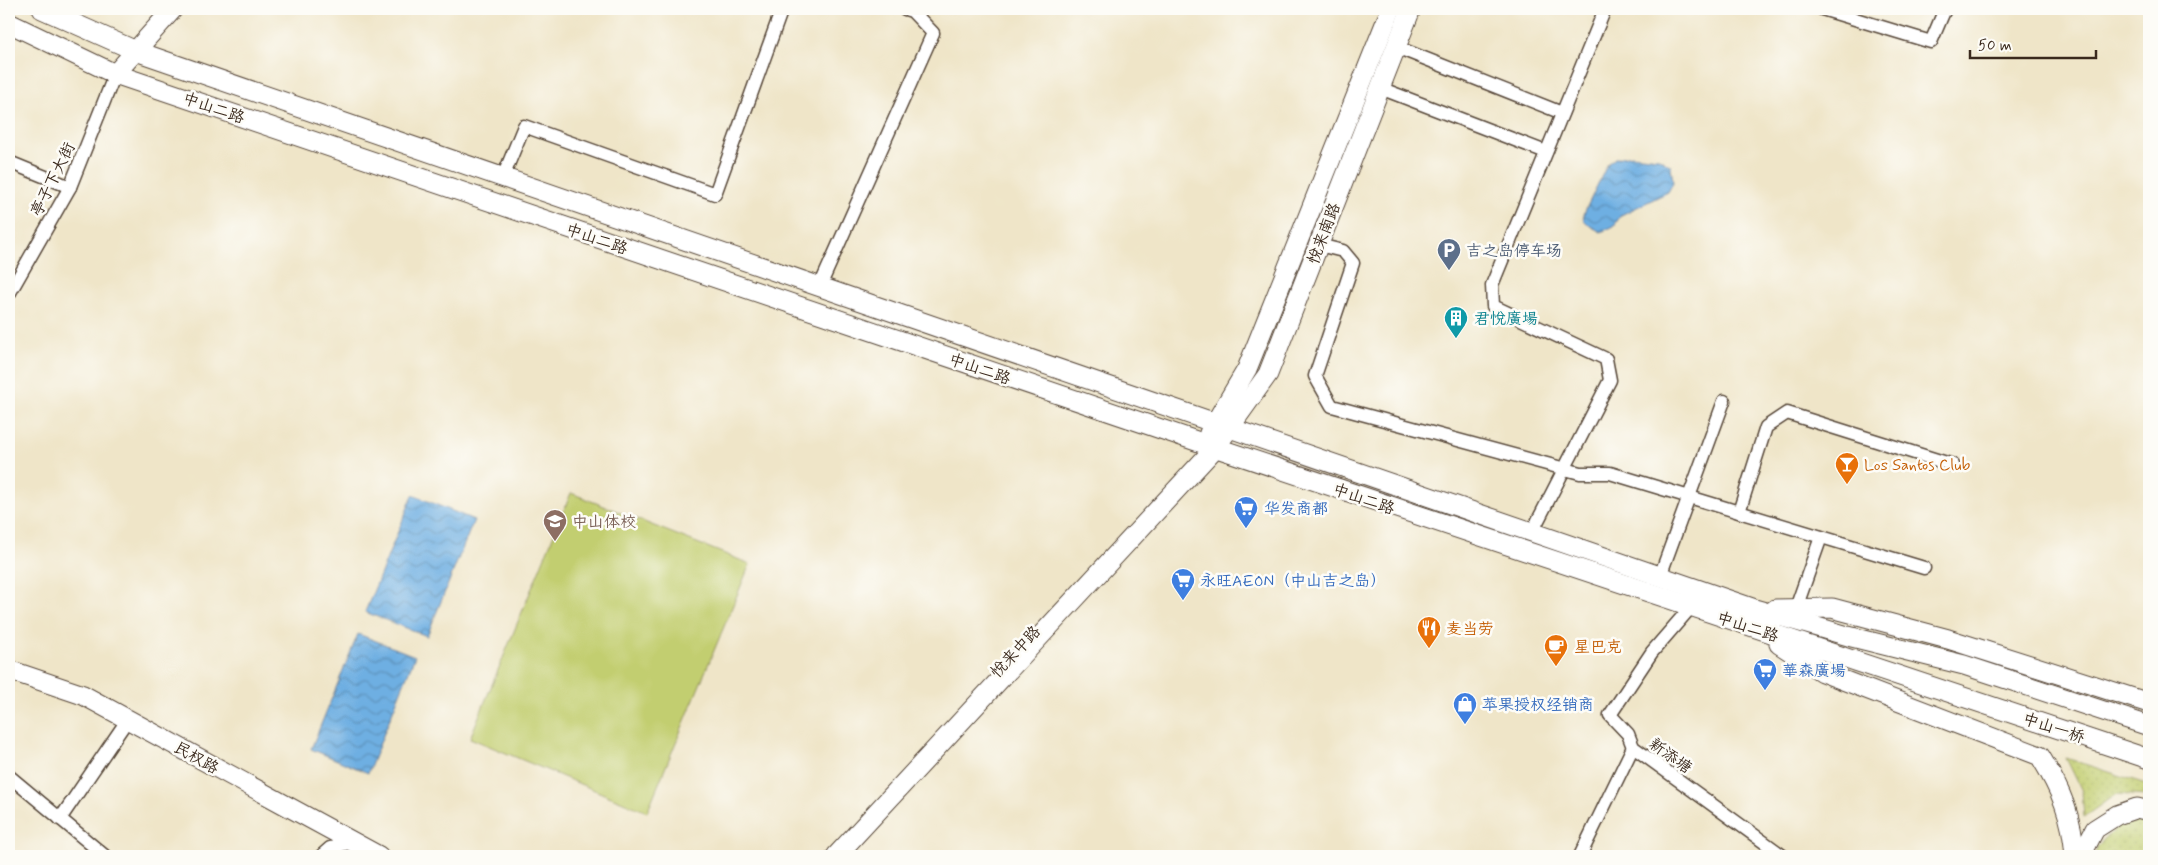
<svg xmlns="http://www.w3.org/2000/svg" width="2158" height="865" viewBox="0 0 2158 865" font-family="Mynerve,'LXGW WenKai TC',sans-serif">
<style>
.grass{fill:url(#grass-dots);stroke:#7e7c47}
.garden{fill:#c2ce70;stroke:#7e7c47}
.water{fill:url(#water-waves);stroke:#546c80}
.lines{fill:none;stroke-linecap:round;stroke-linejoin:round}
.street-casing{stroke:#564638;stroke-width:15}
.secondary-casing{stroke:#564638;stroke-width:21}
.street{stroke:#fff;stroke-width:12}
.secondary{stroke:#fff;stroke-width:19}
.labels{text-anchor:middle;stroke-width:5;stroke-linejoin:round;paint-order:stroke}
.street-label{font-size:16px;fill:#3b2a1e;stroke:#fdfcf7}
.service-label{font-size:16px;fill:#4e5e75;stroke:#fdfcf7;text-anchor:start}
.culture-label{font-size:16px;fill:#0d838f;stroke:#fdfcf7;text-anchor:start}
.food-label{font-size:16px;fill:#c56008;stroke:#fdfcf7;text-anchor:start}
.shop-label{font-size:16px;fill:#366cbe;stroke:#fdfcf7;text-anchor:start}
.education-label{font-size:16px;fill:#785e54;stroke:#fdfcf7;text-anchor:start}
</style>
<defs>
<pattern id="grass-dots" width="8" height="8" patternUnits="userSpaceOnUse" patternTransform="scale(1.25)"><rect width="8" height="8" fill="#c2ce70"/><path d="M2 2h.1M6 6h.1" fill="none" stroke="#a8b161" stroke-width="1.8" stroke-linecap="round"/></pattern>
<pattern id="water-waves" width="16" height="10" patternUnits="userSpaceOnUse" patternTransform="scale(1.25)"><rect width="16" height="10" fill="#6eafe2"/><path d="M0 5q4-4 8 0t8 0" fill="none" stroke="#5c8fb7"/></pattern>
</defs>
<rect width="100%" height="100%" fill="#fdfcf7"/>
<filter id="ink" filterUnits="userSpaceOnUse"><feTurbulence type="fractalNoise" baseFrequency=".02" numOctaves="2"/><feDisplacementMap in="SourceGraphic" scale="10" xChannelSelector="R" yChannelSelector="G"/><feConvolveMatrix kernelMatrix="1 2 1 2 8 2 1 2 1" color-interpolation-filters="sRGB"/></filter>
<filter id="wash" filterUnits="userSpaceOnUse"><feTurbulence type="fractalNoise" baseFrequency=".0096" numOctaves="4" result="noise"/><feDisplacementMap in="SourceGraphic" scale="20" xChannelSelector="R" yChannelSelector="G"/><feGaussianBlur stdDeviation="1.12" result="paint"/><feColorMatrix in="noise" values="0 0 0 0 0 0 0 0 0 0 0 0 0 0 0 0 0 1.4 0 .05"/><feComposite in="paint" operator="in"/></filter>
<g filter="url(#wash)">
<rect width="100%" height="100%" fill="#efe5c8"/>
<g class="grass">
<polygon points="2066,758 2149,785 2149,796 2116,794 2084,817 2082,791"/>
<polygon points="2149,822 2149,856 2095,856 2097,846 2120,824"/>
</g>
<polygon class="garden" points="571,493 750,564 647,812 470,738"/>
<g class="water">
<polygon points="1632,155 1659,158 1671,166 1673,183 1668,192 1621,215 1614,226 1601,232 1590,226 1583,219 1585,211 1607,165 1615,158"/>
<polygon points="413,495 474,520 427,636 365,612"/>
<polygon points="358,634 415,656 368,773 311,749"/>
</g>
</g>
<g filter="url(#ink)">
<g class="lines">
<g class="street-casing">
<g id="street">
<polyline points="1822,9 1931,42 1945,9"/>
<polyline points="1396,47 1562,113"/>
<polyline points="1380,88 1546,152"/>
<polyline points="9,162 70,187"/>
<polyline points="503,177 524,126 715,194 782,9"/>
<polyline points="1319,245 1343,251 1353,263 1315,376 1332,406 1580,473 1610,473 1924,568"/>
<polyline points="820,286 933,33 912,11 905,9"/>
<polyline points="9,294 70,187 115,74"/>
<polyline points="1739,512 1766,427 1787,413 1953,465"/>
<polyline points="1532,532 1610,380 1606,359 1493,306 1492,285 1605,9"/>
<polyline points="1660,576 1724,401"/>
<polyline points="1691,607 1652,652 1610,715 1628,734 1633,747 1783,856"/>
<polyline points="1796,608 1821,537"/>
<polyline points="9,776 105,856"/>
<polyline points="60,819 128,719"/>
<polyline points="321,856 330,848 353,842"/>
<polyline points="1580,856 1633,747"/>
</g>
</g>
<g class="secondary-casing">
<g id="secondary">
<polyline points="42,9 136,51 1755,609 1848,636 1964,665 2149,726"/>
<polyline points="9,23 115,74 1202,443 2149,759"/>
<polyline points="115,74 173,9"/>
<polyline points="1209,433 1247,369 1391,9"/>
<polyline points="1775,609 1832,608 1948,639 2149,703"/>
<path d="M 1779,644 L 1822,672 L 2040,756 C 2061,790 2072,816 2075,856"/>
<polyline points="9,670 83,695 379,856"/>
<polyline points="836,856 1215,448 1268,374 1411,9"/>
<polyline points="2081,856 2095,829 2117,815 2137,808 2149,811"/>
</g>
</g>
<use href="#street" class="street"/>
<use href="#secondary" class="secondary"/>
</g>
</g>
<defs>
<g id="parking-pin" transform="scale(1.25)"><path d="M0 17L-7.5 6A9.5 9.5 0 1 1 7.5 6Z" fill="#5c6f8a" stroke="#fdfcf7"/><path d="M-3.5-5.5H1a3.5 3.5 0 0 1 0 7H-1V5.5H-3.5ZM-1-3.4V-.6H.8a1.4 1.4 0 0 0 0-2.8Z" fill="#fff"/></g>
<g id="building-pin" transform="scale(1.25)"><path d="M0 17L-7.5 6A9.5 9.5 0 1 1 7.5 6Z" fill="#0f9aa8" stroke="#fdfcf7"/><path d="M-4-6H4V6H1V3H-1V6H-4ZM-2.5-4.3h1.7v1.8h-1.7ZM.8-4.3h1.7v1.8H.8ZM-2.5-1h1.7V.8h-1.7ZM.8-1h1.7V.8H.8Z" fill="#fff"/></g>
<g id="bar-pin" transform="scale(1.25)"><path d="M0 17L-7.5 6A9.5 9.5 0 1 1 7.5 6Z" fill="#e8710a" stroke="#fdfcf7"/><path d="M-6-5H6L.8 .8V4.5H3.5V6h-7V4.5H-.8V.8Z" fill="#fff"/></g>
<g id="supermarket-pin" transform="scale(1.25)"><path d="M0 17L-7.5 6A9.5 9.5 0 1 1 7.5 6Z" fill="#3f7fe0" stroke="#fdfcf7"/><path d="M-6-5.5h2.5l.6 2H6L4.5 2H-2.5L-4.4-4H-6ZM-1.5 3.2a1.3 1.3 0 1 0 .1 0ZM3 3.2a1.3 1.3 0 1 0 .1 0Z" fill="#fff"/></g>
<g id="school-pin" transform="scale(1.25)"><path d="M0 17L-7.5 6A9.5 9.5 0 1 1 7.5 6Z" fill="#8d6e63" stroke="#fdfcf7"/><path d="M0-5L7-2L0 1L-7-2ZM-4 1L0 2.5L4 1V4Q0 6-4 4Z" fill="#fff"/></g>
<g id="restaurant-pin" transform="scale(1.25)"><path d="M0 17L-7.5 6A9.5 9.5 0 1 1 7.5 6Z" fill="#e8710a" stroke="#fdfcf7"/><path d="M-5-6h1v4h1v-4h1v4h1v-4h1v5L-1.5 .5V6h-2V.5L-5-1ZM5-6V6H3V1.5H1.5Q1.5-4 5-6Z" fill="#fff"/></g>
<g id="cafe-pin" transform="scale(1.25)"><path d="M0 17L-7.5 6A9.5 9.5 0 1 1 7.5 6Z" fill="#e8710a" stroke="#fdfcf7"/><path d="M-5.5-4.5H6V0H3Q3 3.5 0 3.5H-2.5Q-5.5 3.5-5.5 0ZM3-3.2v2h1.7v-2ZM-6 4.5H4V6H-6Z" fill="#fff"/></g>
<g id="shop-pin" transform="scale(1.25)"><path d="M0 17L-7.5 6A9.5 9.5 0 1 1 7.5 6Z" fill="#3f7fe0" stroke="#fdfcf7"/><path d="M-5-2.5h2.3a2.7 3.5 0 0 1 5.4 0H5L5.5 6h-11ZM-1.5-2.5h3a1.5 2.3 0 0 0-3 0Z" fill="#fff"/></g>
</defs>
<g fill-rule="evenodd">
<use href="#parking-pin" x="1449" y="250"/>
<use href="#building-pin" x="1456" y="318"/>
<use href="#bar-pin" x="1847" y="464"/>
<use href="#supermarket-pin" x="1246" y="508"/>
<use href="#school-pin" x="555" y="521"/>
<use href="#supermarket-pin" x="1183" y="580"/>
<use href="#restaurant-pin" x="1429" y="628"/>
<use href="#cafe-pin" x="1556" y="646"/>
<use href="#supermarket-pin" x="1765" y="670"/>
<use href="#shop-pin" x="1465" y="704"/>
</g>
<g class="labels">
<g class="street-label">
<text transform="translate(214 107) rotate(19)" y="6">中山二路</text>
<text transform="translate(52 179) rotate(-64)" y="6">亭子下大街</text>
<text transform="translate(1323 233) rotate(-69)" y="6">悦来南路</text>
<text transform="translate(597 238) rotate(19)" y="6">中山二路</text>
<text transform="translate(980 368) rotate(19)" y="6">中山二路</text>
<text transform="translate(1364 498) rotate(19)" y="6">中山二路</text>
<text transform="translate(1748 626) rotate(18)" y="6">中山二路</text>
<text transform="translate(1015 651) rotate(-47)" y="6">悦来中路</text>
<text transform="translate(2054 727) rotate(18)" y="6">中山一桥</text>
<text transform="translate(1671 755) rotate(36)" y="6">新添塘</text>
<text transform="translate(197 757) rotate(29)" y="6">民权路</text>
</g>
<g class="service-label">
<text x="1466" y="256">吉之岛停车场</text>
</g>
<g class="culture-label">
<text x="1474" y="324">君悅廣場</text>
</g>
<g class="food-label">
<text x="1864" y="470">Los Santos Club</text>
<text x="1446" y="634">麦当劳</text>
<text x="1574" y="652">星巴克</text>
</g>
<g class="shop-label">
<text x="1264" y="514">华发商都</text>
<text x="1200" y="586">永旺AEON（中山吉之岛）</text>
<text x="1782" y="676">華森廣場</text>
<text x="1482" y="710">苹果授权经销商</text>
</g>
<g class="education-label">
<text x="572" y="527">中山体校</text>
</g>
</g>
<rect width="2158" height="865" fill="none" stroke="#fdfcf7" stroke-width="30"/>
<path d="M1970 50v8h126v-8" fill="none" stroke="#3b2a1e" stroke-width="2.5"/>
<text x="1978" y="50" font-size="15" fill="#3b2a1e" stroke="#fdfcf7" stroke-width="4" paint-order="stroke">50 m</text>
</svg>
